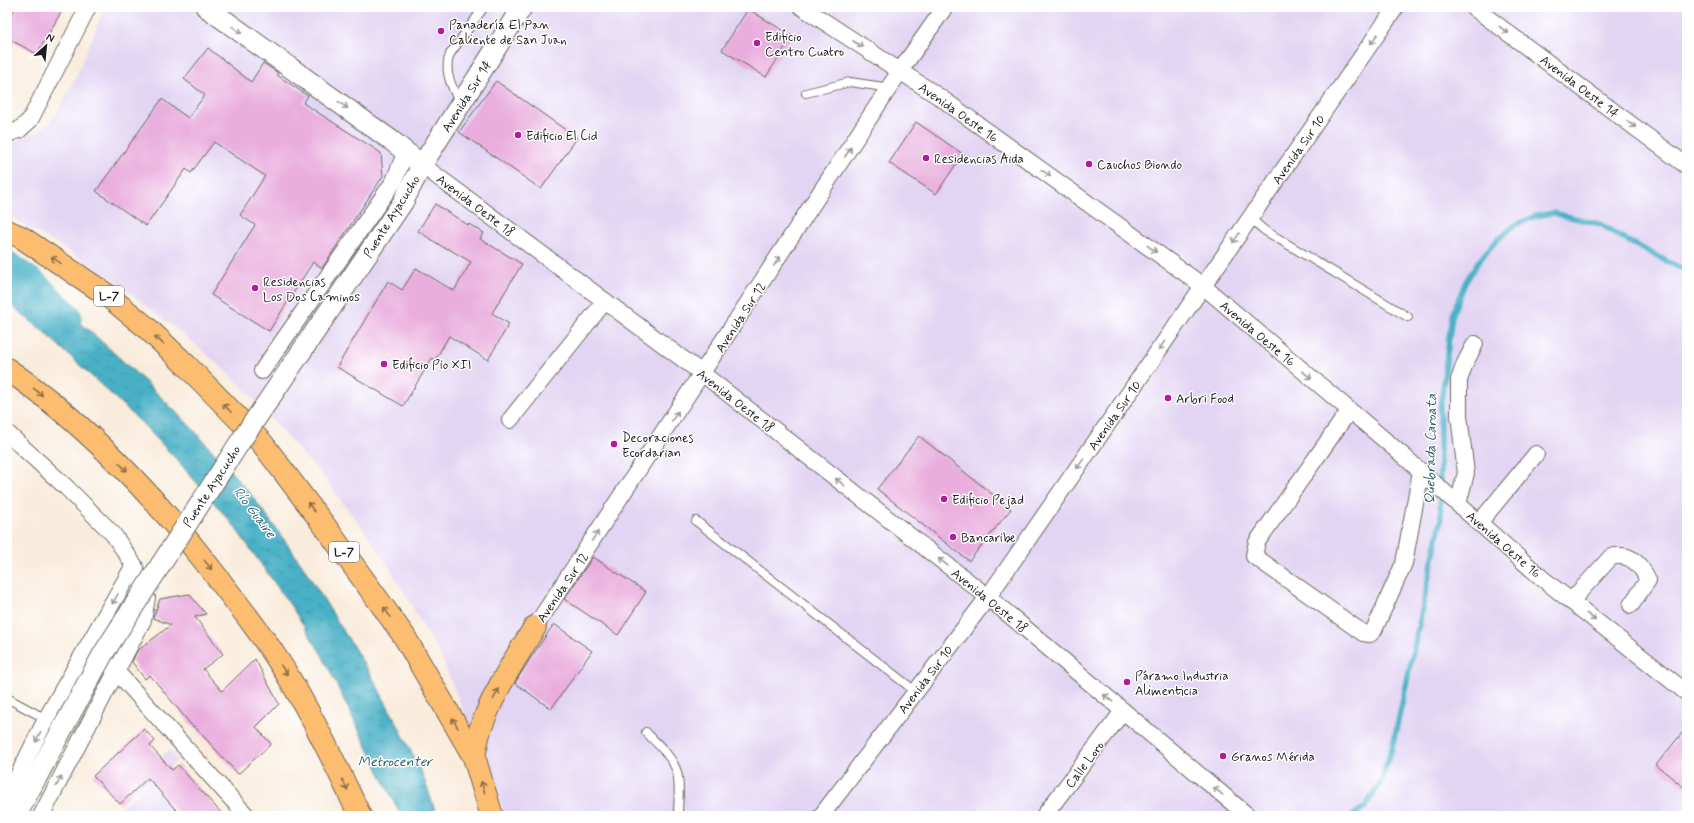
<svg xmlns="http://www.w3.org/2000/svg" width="1694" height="823" viewBox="0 0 1694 823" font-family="Mynerve,sans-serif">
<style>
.built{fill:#e2d4f3}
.water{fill:url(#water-ripples);stroke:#326671}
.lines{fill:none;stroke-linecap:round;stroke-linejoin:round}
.stream{stroke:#48b1c6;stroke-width:5.5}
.river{stroke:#48b1c6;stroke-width:32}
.building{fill:#e9adde}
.service-casing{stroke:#69655f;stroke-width:10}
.minor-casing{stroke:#69655f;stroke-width:18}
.tertiary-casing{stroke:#69655f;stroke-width:22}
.motorway-casing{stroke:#69655f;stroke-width:24}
.service{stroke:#fff;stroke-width:8}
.minor{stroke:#fff;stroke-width:16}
.tertiary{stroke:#fff;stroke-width:20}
.motorway{stroke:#fcbd6f;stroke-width:22}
.tertiary-bridge-casing{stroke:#69655f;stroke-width:22;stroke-linecap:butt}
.tertiary-bridge{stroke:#fff;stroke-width:20}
.oneway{stroke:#999}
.oneway2{stroke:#8c6c46}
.poi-dot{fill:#b5179e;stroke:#fff;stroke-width:1.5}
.labels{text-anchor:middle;stroke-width:3;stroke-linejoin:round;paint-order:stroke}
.shield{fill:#fff;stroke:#606060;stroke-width:1}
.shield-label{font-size:12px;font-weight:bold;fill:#1c1c1c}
.poi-label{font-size:13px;fill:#1c1c1c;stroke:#fff;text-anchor:start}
.street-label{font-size:13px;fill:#1c1c1c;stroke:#fff}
.water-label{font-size:14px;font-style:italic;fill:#305f68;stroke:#fff}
</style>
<defs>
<pattern id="water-ripples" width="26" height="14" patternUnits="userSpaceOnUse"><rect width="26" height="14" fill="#48b1c6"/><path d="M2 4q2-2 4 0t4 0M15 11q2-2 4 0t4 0" fill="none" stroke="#3b8fa0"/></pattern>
</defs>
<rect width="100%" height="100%" fill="#fff"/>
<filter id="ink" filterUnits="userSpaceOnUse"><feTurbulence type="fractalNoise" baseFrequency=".025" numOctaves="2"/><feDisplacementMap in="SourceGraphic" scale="8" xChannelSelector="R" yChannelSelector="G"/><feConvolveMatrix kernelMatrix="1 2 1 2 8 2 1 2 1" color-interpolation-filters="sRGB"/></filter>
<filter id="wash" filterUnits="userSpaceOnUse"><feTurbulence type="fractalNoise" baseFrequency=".012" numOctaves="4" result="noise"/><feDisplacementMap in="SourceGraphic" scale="16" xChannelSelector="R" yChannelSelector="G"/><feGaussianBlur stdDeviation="0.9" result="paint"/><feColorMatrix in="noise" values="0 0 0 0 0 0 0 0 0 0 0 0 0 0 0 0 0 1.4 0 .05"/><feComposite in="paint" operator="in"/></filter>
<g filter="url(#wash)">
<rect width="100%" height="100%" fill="#f9ecdc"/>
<g class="built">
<polygon points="105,7 1687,7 1687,816 506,816 491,777 441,657 396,578 370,538 323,477 241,385 194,343 112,279 70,252 7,215 7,144 39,130 49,123 59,109 75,79"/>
<polygon points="169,750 178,760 151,783 174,810 167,816 111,816 139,791 132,783"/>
</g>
<polygon class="water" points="7,266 89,330 150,386 192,428 250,493 301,563 371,675 399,727 423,776 437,816 401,816 322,655 293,609 234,526 177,460 141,422 44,332 7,302"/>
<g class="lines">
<g class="stream">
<polyline points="1440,485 1440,410 1452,315 1465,283 1478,262 1496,241 1515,225 1536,216 1553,213 1600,224 1628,241 1680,268 1687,266"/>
<polyline points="1352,816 1365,807 1380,784 1392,748 1405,690 1441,520 1440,494"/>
</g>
<polyline class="river" points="7,267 32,285 66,317"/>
</g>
<g id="blocks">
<g class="building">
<polygon points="15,7 64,7 37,54 7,38 7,23"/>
<polygon points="748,9 792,36 766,77 722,50"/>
<polygon points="208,48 251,82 263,63 278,73 277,75 308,96 303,103 381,153 383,176 322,268 313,262 269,331 211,295 255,225 240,215 265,176 214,142 191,173 186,169 146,226 96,191 162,99 188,118 205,95 184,79"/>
<polygon points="496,81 577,138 541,189 459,132"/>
<polygon points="916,122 963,154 936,194 889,163"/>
<polygon points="435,204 468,225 469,224 484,233 480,239 522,264 492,313 509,324 488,360 449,336 435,360 432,358 403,406 337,367 388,281 402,290 416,268 454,291 471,262 447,248 446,249 418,231"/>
<polygon points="919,436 1011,509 969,561 877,489"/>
<polygon points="593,557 646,592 618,635 564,599"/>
<polygon points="189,594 206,614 195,617 223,654 203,669 222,691 255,659 279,704 256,727 271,744 238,774 194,726 193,727 150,675 145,679 132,662 137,651 171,625 153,618 160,599"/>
<polygon points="554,624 592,651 551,709 515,683 532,656"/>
<polygon points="1687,727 1687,790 1656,765"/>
<polygon points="144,729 155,741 150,746 172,770 178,765 224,816 181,816 148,778 120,804 93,776"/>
</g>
</g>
</g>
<g filter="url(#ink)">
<use href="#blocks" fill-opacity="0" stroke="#69655f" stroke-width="1"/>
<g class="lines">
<g class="service-casing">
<g id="service">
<polyline points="806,93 850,82 890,88"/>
<path d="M 459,102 C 452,86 443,72 450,54 L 484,7"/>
<polyline points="1250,218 1264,230 1408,317"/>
<polyline points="696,521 915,691"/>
<polyline points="7,698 46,719"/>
<path d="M 646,732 C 656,743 670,754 676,769 C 681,783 678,801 678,816"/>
</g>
</g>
<g class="minor-casing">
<g id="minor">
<polyline points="802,7 941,98 1203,286 1400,453 1543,579 1687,693"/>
<polyline points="1473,7 1687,166"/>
<polyline points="7,134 19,130 30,120 88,7"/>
<polyline points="422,165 703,374 988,597 1248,816"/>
<polyline points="262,371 394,181 406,151"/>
<polyline points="1349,411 1257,542 1254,556 1363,633 1370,634 1374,630 1404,563 1421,471"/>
<polyline points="510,420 605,301"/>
<polyline points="7,433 67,488 113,534 134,565 147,598 143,620 41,816"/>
<polyline points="1458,504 1466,473 1459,416 1459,380 1465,363 1475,344"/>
<polyline points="1479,523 1536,454"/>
<path d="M 1571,601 L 1611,557 C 1630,552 1641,565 1648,580 L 1631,605"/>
<polyline points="535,627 900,71 945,7"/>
<polyline points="109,665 116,671 247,816"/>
<polyline points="7,798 46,719 134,565"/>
<polyline points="821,816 988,597 1396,7"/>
<polyline points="1044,816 1123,711"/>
</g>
</g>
<g class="tertiary-casing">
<g id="tertiary">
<polyline points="206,7 392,141 422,165"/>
<polyline points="403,202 422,165 522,7"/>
<polyline points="16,816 65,724"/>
</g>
</g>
<g class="motorway-casing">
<g id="motorway">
<polyline points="7,231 21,237 107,295 147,328 187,366 262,443 327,529 404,636 474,757 492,816"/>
<path d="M 7,369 C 90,426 159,501 220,581 C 244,612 268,643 288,676 C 315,721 338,769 360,816"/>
<path d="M 474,757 C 476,748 477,739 480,730 C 493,693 514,660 535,627"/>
</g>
</g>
<use href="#service" class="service"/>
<use href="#minor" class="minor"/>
<use href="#tertiary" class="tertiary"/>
<use href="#motorway" class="motorway"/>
<g class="tertiary-bridge-casing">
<polyline id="tertiary-bridge" points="65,724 103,654 240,442 403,202"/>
</g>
<use href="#tertiary-bridge" class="tertiary-bridge"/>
</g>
<defs><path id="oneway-shaft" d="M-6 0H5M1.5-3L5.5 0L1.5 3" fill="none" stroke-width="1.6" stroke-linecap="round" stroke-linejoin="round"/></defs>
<g class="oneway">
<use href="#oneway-shaft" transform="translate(237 30) rotate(36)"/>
<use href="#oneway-shaft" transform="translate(1504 30) rotate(37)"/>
<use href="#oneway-shaft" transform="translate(1374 39) rotate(125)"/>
<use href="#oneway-shaft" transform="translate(858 44) rotate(33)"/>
<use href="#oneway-shaft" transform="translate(343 105) rotate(36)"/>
<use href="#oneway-shaft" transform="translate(1631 124) rotate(37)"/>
<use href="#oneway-shaft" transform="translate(848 152) rotate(-57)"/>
<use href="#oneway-shaft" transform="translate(1046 173) rotate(35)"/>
<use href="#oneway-shaft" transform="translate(1236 238) rotate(125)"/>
<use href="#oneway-shaft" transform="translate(1152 249) rotate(36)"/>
<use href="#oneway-shaft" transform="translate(777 261) rotate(-57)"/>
<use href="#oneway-shaft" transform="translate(1162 345) rotate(125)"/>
<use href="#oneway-shaft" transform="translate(1307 375) rotate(40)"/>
<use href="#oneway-shaft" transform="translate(675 416) rotate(-56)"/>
<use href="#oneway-shaft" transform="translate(1080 464) rotate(125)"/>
<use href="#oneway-shaft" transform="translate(840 482) rotate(-142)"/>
<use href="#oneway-shaft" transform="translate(595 536) rotate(-56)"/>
<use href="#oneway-shaft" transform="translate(943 562) rotate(-142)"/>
<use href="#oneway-shaft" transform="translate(115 599) rotate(120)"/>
<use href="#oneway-shaft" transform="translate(1591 617) rotate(39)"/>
<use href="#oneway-shaft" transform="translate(1108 698) rotate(-140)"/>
<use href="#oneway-shaft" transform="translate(38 737) rotate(116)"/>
<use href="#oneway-shaft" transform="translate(59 781) rotate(-63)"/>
<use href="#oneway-shaft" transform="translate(1218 791) rotate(-140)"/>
</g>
<g class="oneway2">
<use href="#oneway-shaft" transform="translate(56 260) rotate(-146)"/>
<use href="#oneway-shaft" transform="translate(159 340) rotate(-137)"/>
<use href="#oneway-shaft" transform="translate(38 392) rotate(40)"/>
<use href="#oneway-shaft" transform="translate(227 408) rotate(-134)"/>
<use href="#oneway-shaft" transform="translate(123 467) rotate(45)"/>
<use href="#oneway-shaft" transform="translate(311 507) rotate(-127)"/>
<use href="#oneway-shaft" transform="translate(208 565) rotate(52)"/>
<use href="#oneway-shaft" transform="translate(387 612) rotate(-126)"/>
<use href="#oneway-shaft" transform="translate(284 670) rotate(56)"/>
<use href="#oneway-shaft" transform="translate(496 694) rotate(-64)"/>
<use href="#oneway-shaft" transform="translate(455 723) rotate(-120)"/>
<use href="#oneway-shaft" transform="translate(345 785) rotate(65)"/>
<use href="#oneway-shaft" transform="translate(483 787) rotate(-107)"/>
</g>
</g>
<g class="poi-dot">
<circle cx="441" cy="31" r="4"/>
<circle cx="757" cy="43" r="4"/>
<circle cx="518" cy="135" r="4"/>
<circle cx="926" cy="158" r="4"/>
<circle cx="1089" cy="164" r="4"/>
<circle cx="255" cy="288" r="4"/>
<circle cx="384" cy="364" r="4"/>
<circle cx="1168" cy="398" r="4"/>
<circle cx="614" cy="444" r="4"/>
<circle cx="944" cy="499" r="4"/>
<circle cx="953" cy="537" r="4"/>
<circle cx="1127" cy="682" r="4"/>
<circle cx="1223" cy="756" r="4"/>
</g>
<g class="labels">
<g class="shield">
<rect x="94" y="286" width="30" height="20" rx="3"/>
<rect x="329" y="542" width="30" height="20" rx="3"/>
</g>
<g class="shield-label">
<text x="109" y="300">L-7</text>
<text x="344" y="556">L-7</text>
</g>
<g class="poi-label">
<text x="449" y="29">Panadería El Pan<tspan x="449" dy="15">Caliente de San Juan</tspan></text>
<text x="765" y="41">Edificio<tspan x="765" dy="15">Centro Cuatro</tspan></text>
<text x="526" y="140">Edificio El Cid</text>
<text x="934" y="163">Residencias Aida</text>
<text x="1097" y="169">Cauchos Biondo</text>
<text x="263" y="286">Residencias<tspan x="263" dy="15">Los Dos Caminos</tspan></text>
<text x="392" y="369">Edificio Pio XII</text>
<text x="1176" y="403">Arbri Food</text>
<text x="622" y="442">Decoraciones<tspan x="622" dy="15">Ecordarian</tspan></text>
<text x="952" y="504">Edificio Pejad</text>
<text x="961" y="542">Bancaribe</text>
<text x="1135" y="680">Páramo Industria<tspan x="1135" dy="15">Alimenticia</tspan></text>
<text x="1231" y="761">Granos Mérida</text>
</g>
<g class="street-label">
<text transform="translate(1580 86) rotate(37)" y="5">Avenida Oeste 14</text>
<text transform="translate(466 96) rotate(-58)" y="5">Avenida Sur 14</text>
<text transform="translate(959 112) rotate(35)" y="5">Avenida Oeste 16</text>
<text transform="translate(1298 149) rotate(-55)" y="5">Avenida Sur 10</text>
<text transform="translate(476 205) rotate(37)" y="5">Avenida Oeste 18</text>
<text transform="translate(391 216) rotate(-58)" y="5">Puente Ayacucho</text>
<text transform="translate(740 317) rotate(-57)" y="5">Avenida Sur 12</text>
<text transform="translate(1258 333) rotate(40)" y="5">Avenida Oeste 16</text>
<text transform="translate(736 400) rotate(38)" y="5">Avenida Oeste 18</text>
<text transform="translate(1114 415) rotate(-55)" y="5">Avenida Sur 10</text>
<text transform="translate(211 486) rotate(-57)" y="5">Puente Ayacucho</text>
<text transform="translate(1504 544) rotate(41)" y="5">Avenida Oeste 16</text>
<text transform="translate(562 587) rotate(-56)" y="5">Avenida Sur 12</text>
<text transform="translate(990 600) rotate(39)" y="5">Avenida Oeste 18</text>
<text transform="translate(925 679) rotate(-53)" y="5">Avenida Sur 10</text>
<text transform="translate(1084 764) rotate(-53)" y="5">Calle Loro</text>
</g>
<g class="water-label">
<text transform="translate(1430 449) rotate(-89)" y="5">Quebrada Caroata</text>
<text transform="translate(255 512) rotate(53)" y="5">Río Guaire</text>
<text x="395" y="766">Metrocenter</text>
</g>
</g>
<rect width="1694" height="823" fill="none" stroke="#fff" stroke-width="24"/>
<g transform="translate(46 46) rotate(27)" stroke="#ffffff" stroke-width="3" paint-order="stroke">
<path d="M0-3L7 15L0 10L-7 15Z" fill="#1c1c1c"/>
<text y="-6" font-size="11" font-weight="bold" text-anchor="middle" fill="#1c1c1c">N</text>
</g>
</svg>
